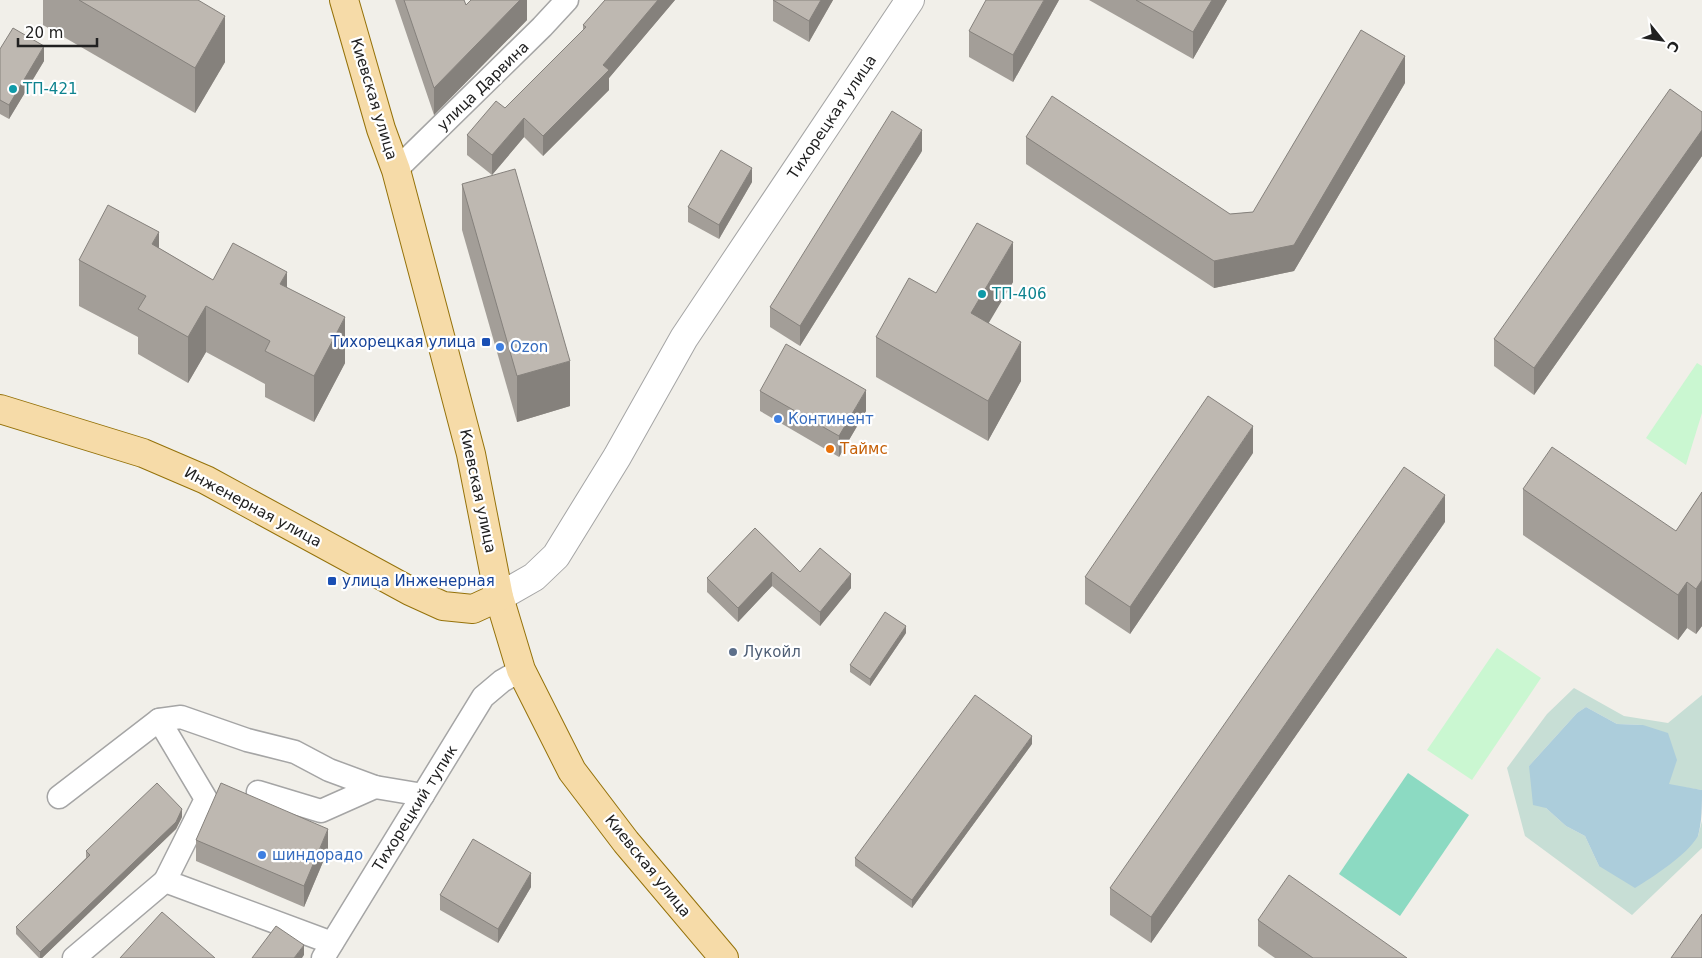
<svg xmlns="http://www.w3.org/2000/svg" width="1702" height="958" viewBox="0 0 1702 958" font-family="'DejaVu Sans',sans-serif">
<style>
.wetland{fill:#c7ded5}
.park{fill:#caf7d1}
.pitch{fill:#8cdac2}
.water{fill:#accddb}
.lines{fill:none;stroke-linecap:round;stroke-linejoin:round}
.minor-casing{stroke:#a5a5a5;stroke-width:25}
.tertiary-casing{stroke:#a5a5a5;stroke-width:30}
.primary-casing{stroke:#95720a;stroke-width:30}
.minor{stroke:#fff;stroke-width:22}
.tertiary{stroke:#fff;stroke-width:28}
.primary{stroke:#f6dba8;stroke-width:28}
.wall{fill:#a39e98}
.shaded-wall{fill:#85817c}
.building{fill:#beb8b1;stroke:#85817c}
.culture-dot{fill:#0f9aa8;stroke:#fff;stroke-width:2}
.transit-dot{fill:#1a4fb4;stroke:#fff;stroke-width:2}
.shop-dot{fill:#3f7fe0;stroke:#fff;stroke-width:2}
.food-dot{fill:#e8710a;stroke:#fff;stroke-width:2}
.service-dot{fill:#5c6f8a;stroke:#fff;stroke-width:2}
.labels{text-anchor:middle;stroke-width:4.5;stroke-linejoin:round;paint-order:stroke}
.street-label{font-size:15px;fill:#212121;stroke:#fff}
.culture-label{font-size:15px;fill:#0d838f;stroke:#fff;text-anchor:start}
.transit-label{font-size:15px;fill:#164399;stroke:#fff;text-anchor:end}
.shop-label{font-size:15px;fill:#366cbe;stroke:#fff;text-anchor:start}
.food-label{font-size:15px;fill:#c56008;stroke:#fff;text-anchor:start}
.service-label{font-size:15px;fill:#4e5e75;stroke:#fff;text-anchor:start}
</style>
<rect width="100%" height="100%" fill="#f1efe9"/>
<polygon class="wetland" points="1574,688 1624,716 1668,723 1702,695 1702,790 1669,785 1643,725 1617,724 1586,707 1577,713 1529,766 1546,808 1566,826 1585,836 1599,866 1698,836 1702,821 1702,848 1632,915 1525,836 1507,768 1547,714"/>
<g class="park">
<polygon points="1697,363 1702,366 1702,413 1686,465 1646,438"/>
<polygon points="1497,648 1541,678 1472,780 1427,750"/>
</g>
<polygon class="pitch" points="1408,773 1469,815 1400,916 1339,874"/>
<path class="water" d="M 1586,707 L 1617,724 L 1643,725 L 1668,733 L 1677,760 L 1669,784 L 1702,790 C 1702,804 1702,823 1698,836 C 1686,856 1654,876 1635,888 L 1599,866 L 1585,836 L 1566,826 L 1546,808 L 1533,805 L 1529,766 L 1577,713 Z"/>
<g class="lines">
<g class="minor-casing">
<g id="minor">
<polyline points="396,170 542,27 567,0"/>
<polyline points="159,720 206,799 165,881 332,943"/>
<polyline points="258,792 321,811 375,787 423,795"/>
<polyline points="59,797 159,720 181,717 247,740 295,752 329,770 375,787"/>
<polyline points="74,958 165,881"/>
<polyline points="323,958 483,697 502,681 521,670"/>
</g>
</g>
<g class="tertiary-casing">
<polyline id="tertiary" points="499,597 534,577 556,556 617,457 684,338 910,0"/>
</g>
<g class="primary-casing">
<g id="primary">
<polyline points="344,0 381,129 396,170 444,351 471,454 499,597 521,670 572,771 626,842 724,958"/>
<polyline points="0,409 143,453 206,480 410,591 443,606 473,609 499,597"/>
</g>
</g>
<use href="#minor" class="minor"/>
<use href="#tertiary" class="tertiary"/>
<use href="#primary" class="primary"/>
</g>
<g class="wall">
<polygon points="43,0 198,0 225,62 195,113 43,25"/>
<polygon points="395,0 464,0 466,5 527,0 527,20 434,115"/>
<polygon points="605,0 675,0 609,78 609,90 543,156 524,137 492,175 467,155 467,135 505,108 583,30 583,25"/>
<polygon points="773,0 833,0 809,42 773,21"/>
<polygon points="1059,0 1013,82 969,57 969,31"/>
<polygon points="1089,0 1227,0 1193,59"/>
<polygon points="0,49 44,61 9,119 0,114"/>
<polygon points="1405,83 1294,271 1214,288 1026,164 1026,137 1230,214 1253,212"/>
<polygon points="1702,112 1702,156 1534,395 1494,366 1494,339"/>
<polygon points="922,151 800,346 770,327 770,307"/>
<polygon points="752,182 719,239 688,222 688,207"/>
<polygon points="462,184 570,406 517,422 462,230"/>
<polygon points="159,248 213,280 287,287 345,363 314,422 265,397 265,384 206,352 188,383 138,354 138,337 79,306 79,260"/>
<polygon points="1013,282 988,323 1021,381 988,441 876,377 876,337 936,293"/>
<polygon points="760,391 866,411 839,457 760,411"/>
<polygon points="1253,453 1130,634 1085,604 1085,577"/>
<polygon points="1523,489 1676,531 1702,492 1702,626 1696,634 1687,628 1678,640 1523,535"/>
<polygon points="1445,522 1151,943 1110,915 1110,888"/>
<polygon points="755,528 800,572 851,588 820,626 772,586 738,622 707,592 707,578"/>
<polygon points="906,633 870,686 850,672 850,665"/>
<polygon points="1032,744 912,908 855,866 855,858"/>
<polygon points="182,817 176,829 42,958 39,958 16,934 16,927 86,858 86,851"/>
<polygon points="196,840 328,850 304,907 196,861"/>
<polygon points="531,887 498,943 440,910 440,895"/>
<polygon points="1258,920 1407,958 1275,958 1258,946"/>
</g>
<g class="shaded-wall">
<polygon points="520,0 527,0 527,20 434,115 434,88"/>
<polygon points="658,0 675,0 609,78 609,90 543,156 543,136"/>
<polygon points="821,0 833,0 809,42 809,21"/>
<polygon points="1044,0 1059,0 1013,82 1013,55"/>
<polygon points="1212,0 1227,0 1193,59 1193,32"/>
<polygon points="225,16 225,62 195,113 195,68"/>
<polygon points="44,46 44,61 9,119 9,105"/>
<polygon points="1405,56 1405,83 1294,271 1214,288 1214,261"/>
<polygon points="524,118 524,137 492,175 492,155"/>
<polygon points="922,130 922,151 800,346 800,326"/>
<polygon points="1702,130 1702,156 1534,395 1534,368"/>
<polygon points="752,168 752,182 719,239 719,225"/>
<polygon points="159,232 159,278 152,244"/>
<polygon points="1013,242 1013,282 971,353 971,313"/>
<polygon points="287,272 287,318 280,284"/>
<polygon points="206,306 206,352 188,383 188,337"/>
<polygon points="345,317 345,363 314,422 314,376"/>
<polygon points="1021,342 1021,381 988,441 988,401"/>
<polygon points="570,361 570,406 517,422 517,376"/>
<polygon points="866,390 866,411 839,457 839,436"/>
<polygon points="1253,426 1253,453 1130,634 1130,607"/>
<polygon points="1445,495 1445,522 1151,943 1151,917"/>
<polygon points="772,572 772,586 738,622 738,608"/>
<polygon points="851,574 851,588 820,626 820,612"/>
<polygon points="1702,580 1702,626 1696,634 1696,589"/>
<polygon points="1687,582 1687,628 1678,640 1678,595"/>
<polygon points="906,626 906,633 870,686 870,679"/>
<polygon points="1032,736 1032,744 912,908 912,900"/>
<polygon points="182,809 182,817 176,829 42,958 40,958 40,952"/>
<polygon points="328,829 328,850 304,907 304,886"/>
<polygon points="531,873 531,887 498,943 498,929"/>
<polygon points="304,945 304,955 302,958 294,958"/>
</g>
<g class="building">
<polygon points="79,0 198,0 225,16 195,68"/>
<polygon points="404,0 464,0 466,5 471,0 520,0 434,88"/>
<polygon points="605,0 658,0 603,65 609,70 543,136 524,118 492,155 467,135 496,101 505,108 586,27 583,25"/>
<polygon points="773,0 821,0 809,21"/>
<polygon points="986,0 1044,0 1013,55 969,31"/>
<polygon points="1136,0 1212,0 1193,32"/>
<polygon points="13,28 44,46 9,105 0,100 0,49"/>
<polygon points="1361,30 1405,56 1294,245 1214,261 1026,137 1052,96 1230,214 1253,212"/>
<polygon points="1670,89 1702,112 1702,130 1534,368 1494,339"/>
<polygon points="892,111 922,130 800,326 770,307"/>
<polygon points="721,150 752,168 719,225 688,207"/>
<polygon points="515,169 570,361 517,376 462,184"/>
<polygon points="108,205 159,232 152,244 213,280 233,243 287,272 280,284 345,317 314,376 265,351 270,341 206,306 188,337 138,309 146,296 79,260"/>
<polygon points="977,223 1013,242 971,313 1021,342 988,401 876,337 909,278 936,293"/>
<polygon points="786,344 866,390 839,436 760,391"/>
<polygon points="1208,396 1253,426 1130,607 1085,577"/>
<polygon points="1552,447 1676,531 1702,492 1702,580 1696,589 1687,582 1678,595 1523,489"/>
<polygon points="1404,467 1445,495 1151,917 1110,888"/>
<polygon points="755,528 800,572 820,548 851,574 820,612 772,572 738,608 707,578"/>
<polygon points="885,612 906,626 870,679 850,665"/>
<polygon points="975,695 1032,736 912,900 855,858"/>
<polygon points="157,783 182,809 176,822 40,952 16,927 90,855 86,851"/>
<polygon points="221,783 328,829 304,886 196,840"/>
<polygon points="473,839 531,873 498,929 440,895"/>
<polygon points="1289,875 1407,958 1313,958 1258,920"/>
<polygon points="162,912 215,958 120,958"/>
<polygon points="1702,914 1702,958 1671,958"/>
<polygon points="276,926 304,945 294,958 252,958"/>
</g>
<g class="culture-dot">
<circle cx="13" cy="89" r="5"/>
<circle cx="982" cy="294" r="5"/>
</g>
<g class="transit-dot">
<rect x="481" y="337" width="10" height="10" rx="2.5"/>
<rect x="327" y="576" width="10" height="10" rx="2.5"/>
</g>
<g class="shop-dot">
<circle cx="500" cy="347" r="5"/>
<circle cx="778" cy="419" r="5"/>
<circle cx="262" cy="855" r="5"/>
</g>
<circle class="food-dot" cx="830" cy="449" r="5"/>
<circle class="service-dot" cx="733" cy="652" r="5"/>
<g class="labels">
<g class="street-label">
<text transform="translate(483 86) rotate(-44)" y="5">улица Дарвина</text>
<text transform="translate(374 99) rotate(73)" y="5">Киевская улица</text>
<text transform="translate(832 117) rotate(-56)" y="5">Тихорецкая улица</text>
<text transform="translate(478 491) rotate(78)" y="5">Киевская улица</text>
<text transform="translate(253 507) rotate(28)" y="5">Инженерная улица</text>
<text transform="translate(415 808) rotate(-58)" y="5">Тихорецкий тупик</text>
<text transform="translate(648 866) rotate(51)" y="5">Киевская улица</text>
</g>
<g class="culture-label">
<text x="23" y="94">ТП-421</text>
<text x="992" y="299">ТП-406</text>
</g>
<g class="transit-label">
<text x="476" y="347">Тихорецкая улица</text>
<text x="342" y="586" text-anchor="start">улица Инженерная</text>
</g>
<g class="shop-label">
<text x="510" y="352">Ozon</text>
<text x="788" y="424">Континент</text>
<text x="272" y="860">шиндорадо</text>
</g>
<g class="food-label">
<text x="840" y="454">Таймс</text>
</g>
<g class="service-label">
<text x="743" y="657">Лукойл</text>
</g>
</g>
<g transform="translate(1662 40) rotate(120)" stroke="#ffffff" stroke-width="4" paint-order="stroke">
<path d="M0-4L9 19L0 12L-9 19Z" fill="#212121"/>
<text y="-8" font-size="14" font-weight="bold" text-anchor="middle" fill="#212121">С</text>
</g>
<path d="M18 38v8h79v-8" fill="none" stroke="#212121" stroke-width="2.5"/>
<text x="25" y="38" font-size="15" fill="#212121" stroke="#ffffff" stroke-width="4" paint-order="stroke">20 m</text>
</svg>
